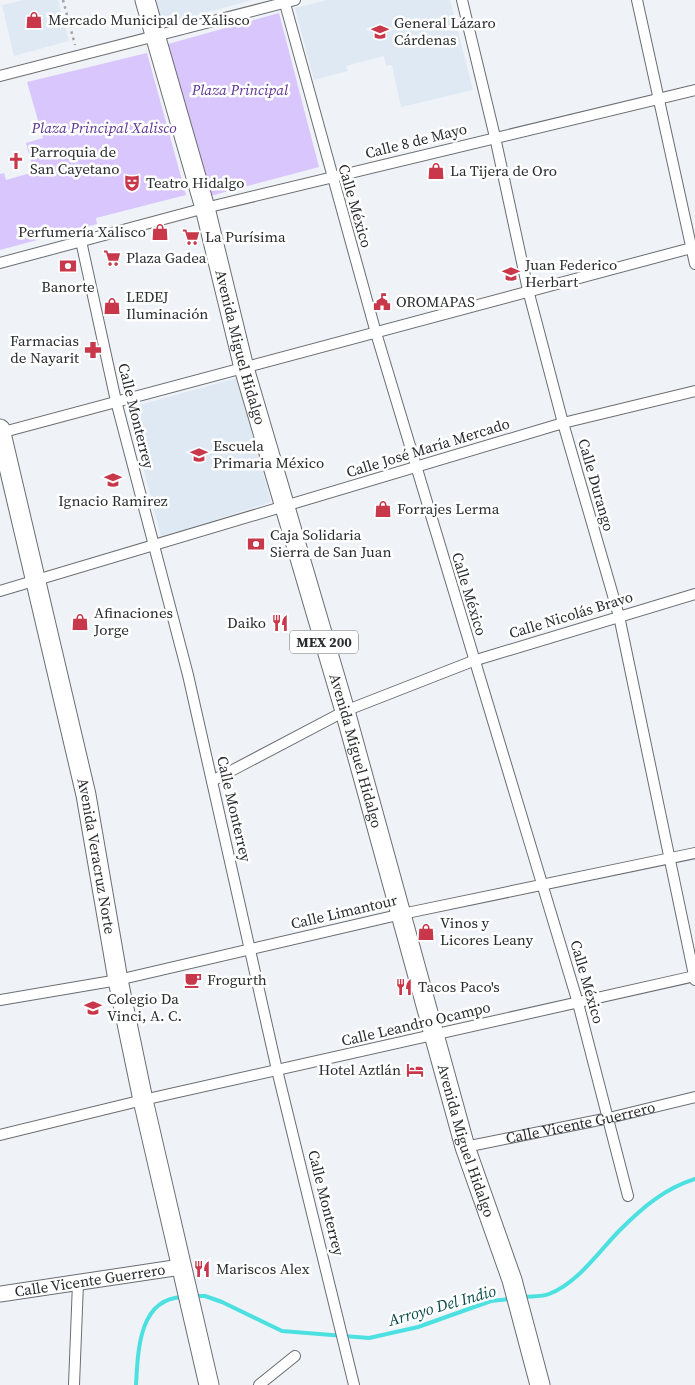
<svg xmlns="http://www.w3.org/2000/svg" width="695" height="1385" viewBox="0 0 695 1385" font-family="'Source Serif 4',serif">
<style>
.built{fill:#dfe9f3}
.green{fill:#d8c6fc}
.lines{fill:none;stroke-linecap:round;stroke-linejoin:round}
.stream{stroke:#4de0e1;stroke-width:4}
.street-casing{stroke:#6a6e72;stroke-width:12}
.secondary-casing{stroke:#6a6e72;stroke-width:17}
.highway-casing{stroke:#6a6e72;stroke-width:21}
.path{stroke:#a0a3a7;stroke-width:2.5;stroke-dasharray:2.5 4;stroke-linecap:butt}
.street{stroke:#fff;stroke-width:10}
.secondary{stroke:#fff;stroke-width:15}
.highway{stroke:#fff;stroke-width:19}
.labels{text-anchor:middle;stroke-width:5;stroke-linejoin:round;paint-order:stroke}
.shield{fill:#fff;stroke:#6a6b6d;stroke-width:1}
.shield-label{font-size:14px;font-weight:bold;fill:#2a2c2e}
.poi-label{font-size:15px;fill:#2a2c2e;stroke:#fff;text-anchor:start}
.park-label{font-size:15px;font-style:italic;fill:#5d3394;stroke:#fff}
.street-label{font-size:15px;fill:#2a2c2e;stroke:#fff}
.water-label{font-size:16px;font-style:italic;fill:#074a4b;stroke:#fff}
</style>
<rect width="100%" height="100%" fill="#eff3f8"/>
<g class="built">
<polygon points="24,0 58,0 69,41 14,56 2,5"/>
<polygon points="154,0 252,0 161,25"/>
<polygon points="327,0 450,0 473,90 401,107 392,65 386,66 384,56 346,66 348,71 314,80 295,8"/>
<polygon points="237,378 271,502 161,537 128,408"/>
</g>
<g class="green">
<polygon points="279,13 319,167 210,196 168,44"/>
<polygon points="147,53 186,195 96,218 97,224 0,250 0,174 4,173 6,180 34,172 26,143 43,138 27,82"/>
</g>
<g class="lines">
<g class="stream">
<polyline points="194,1296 205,1296 222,1302 282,1331 369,1338 418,1327 491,1301 511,1299"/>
<path d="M 523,1297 C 531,1296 542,1297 549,1294 C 578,1283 599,1251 620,1230 C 643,1207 664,1189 695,1179"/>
<path d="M 136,1385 C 138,1353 138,1299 182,1297"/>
</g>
<g class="street-casing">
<g id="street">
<polyline points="284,0 376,333 578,1003 628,1196"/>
<polyline points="462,0 495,137 528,290 563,423 619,616 695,980"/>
<polyline points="637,0 695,264"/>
<polyline points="0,76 295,0"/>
<polyline points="81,241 116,401 188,675 277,1070 354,1385"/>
<polyline points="0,263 205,208 695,90"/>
<polyline points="0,433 695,247"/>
<polyline points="0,591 563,423 695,391"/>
<polyline points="212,781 345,711 473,661 695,594"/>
<polyline points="0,1000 118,980 402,914 695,853"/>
<polyline points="0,1135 143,1100 695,976"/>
<path id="s1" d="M 465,1147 L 609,1118 L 695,1097"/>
<polyline points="74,1385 78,1283"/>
<polyline points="259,1385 295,1356"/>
</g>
</g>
<g class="secondary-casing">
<g id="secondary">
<path id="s2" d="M 0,1294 L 181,1267"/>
</g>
</g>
<g class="highway-casing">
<g id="highway">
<path id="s3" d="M 145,0 L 205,208 L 244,368 L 345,711 L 465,1147 L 512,1280 L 540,1385"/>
<path id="s4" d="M 0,429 L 86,795 L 118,980 L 143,1100 L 209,1385"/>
</g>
</g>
<polyline class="path" points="63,0 75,45"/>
<use href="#street" class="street"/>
<use href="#secondary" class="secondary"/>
<use href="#highway" class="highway"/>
</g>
<defs>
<g id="shop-bare" transform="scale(1.35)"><path d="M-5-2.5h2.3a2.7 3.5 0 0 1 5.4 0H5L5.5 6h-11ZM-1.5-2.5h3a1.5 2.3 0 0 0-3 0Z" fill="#c8374a" stroke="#fff" stroke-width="2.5" paint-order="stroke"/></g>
<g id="school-bare" transform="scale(1.35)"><path d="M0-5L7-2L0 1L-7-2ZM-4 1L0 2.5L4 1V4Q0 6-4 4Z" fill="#c8374a" stroke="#fff" stroke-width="2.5" paint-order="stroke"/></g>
<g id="church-bare" transform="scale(1.35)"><path d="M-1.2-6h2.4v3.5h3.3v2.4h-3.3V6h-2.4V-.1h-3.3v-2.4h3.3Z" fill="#c8374a" stroke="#fff" stroke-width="2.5" paint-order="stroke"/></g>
<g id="theatre-bare" transform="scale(1.35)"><path d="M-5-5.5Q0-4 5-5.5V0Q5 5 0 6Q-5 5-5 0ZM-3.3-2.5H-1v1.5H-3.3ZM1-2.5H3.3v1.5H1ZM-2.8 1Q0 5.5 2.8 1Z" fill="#c8374a" stroke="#fff" stroke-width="2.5" paint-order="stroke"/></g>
<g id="supermarket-bare" transform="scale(1.35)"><path d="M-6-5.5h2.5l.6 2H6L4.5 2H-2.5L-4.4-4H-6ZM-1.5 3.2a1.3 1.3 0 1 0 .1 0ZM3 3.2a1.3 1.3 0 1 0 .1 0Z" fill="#c8374a" stroke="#fff" stroke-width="2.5" paint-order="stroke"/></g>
<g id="bank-bare" transform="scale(1.35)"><path d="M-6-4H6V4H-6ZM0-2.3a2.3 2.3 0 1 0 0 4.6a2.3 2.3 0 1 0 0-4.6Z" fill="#c8374a" stroke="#fff" stroke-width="2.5" paint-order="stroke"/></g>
<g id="civic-bare" transform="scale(1.35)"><path d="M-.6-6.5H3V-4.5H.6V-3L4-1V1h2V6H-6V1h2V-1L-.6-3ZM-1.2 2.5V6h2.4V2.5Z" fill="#c8374a" stroke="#fff" stroke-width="2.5" paint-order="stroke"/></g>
<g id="pharmacy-bare" transform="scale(1.35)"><path d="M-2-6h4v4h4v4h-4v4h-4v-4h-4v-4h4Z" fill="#c8374a" stroke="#fff" stroke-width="2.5" paint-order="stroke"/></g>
<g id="restaurant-bare" transform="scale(1.35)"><path d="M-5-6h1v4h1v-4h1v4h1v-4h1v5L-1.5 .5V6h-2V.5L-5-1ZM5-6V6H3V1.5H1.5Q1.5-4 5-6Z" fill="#c8374a" stroke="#fff" stroke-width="2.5" paint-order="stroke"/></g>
<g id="cafe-bare" transform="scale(1.35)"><path d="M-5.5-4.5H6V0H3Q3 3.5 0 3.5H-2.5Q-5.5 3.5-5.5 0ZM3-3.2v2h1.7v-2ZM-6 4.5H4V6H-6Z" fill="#c8374a" stroke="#fff" stroke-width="2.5" paint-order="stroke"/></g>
<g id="hotel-bare" transform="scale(1.35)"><path d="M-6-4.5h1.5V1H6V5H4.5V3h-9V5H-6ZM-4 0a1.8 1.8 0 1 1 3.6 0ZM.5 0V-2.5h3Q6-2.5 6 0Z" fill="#c8374a" stroke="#fff" stroke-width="2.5" paint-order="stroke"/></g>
</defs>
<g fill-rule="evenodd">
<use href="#shop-bare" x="34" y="20"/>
<use href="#school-bare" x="380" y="32"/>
<use href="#church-bare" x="16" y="161"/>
<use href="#shop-bare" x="436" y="171"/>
<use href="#theatre-bare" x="132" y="183"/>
<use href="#shop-bare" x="160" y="232"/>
<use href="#supermarket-bare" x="191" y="237"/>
<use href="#supermarket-bare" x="112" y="258"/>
<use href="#bank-bare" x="68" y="266"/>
<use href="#school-bare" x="511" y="274"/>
<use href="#civic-bare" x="382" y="302"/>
<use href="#shop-bare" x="112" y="306"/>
<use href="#pharmacy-bare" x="93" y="350"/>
<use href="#school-bare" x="199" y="455"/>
<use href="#school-bare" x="113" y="480"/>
<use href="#shop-bare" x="383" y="509"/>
<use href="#bank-bare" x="256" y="544"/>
<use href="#shop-bare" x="80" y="622"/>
<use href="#restaurant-bare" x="280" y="623"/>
<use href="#shop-bare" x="426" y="932"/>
<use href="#cafe-bare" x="193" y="980"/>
<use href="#restaurant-bare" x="404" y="987"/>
<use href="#school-bare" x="93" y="1008"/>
<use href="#hotel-bare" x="415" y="1070"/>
<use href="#restaurant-bare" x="202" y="1269"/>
</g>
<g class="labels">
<rect class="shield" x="290" y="630.5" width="68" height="23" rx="4"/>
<g class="shield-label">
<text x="324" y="647">MEX 200</text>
</g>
<g class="poi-label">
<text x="48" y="25">Mercado Municipal de Xalisco</text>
<text x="394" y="28">General Lázaro<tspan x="394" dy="17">Cárdenas</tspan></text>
<text x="30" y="157">Parroquia de<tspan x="30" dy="17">San Cayetano</tspan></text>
<text x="450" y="176">La Tijera de Oro</text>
<text x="146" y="188">Teatro Hidalgo</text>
<text x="146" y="237" text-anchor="end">Perfumería Xalisco</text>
<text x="205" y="242">La Purísima</text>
<text x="126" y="263">Plaza Gadea</text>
<text x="525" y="270">Juan Federico<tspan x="525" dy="17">Herbart</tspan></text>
<text x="68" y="292" text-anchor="middle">Banorte</text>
<text x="126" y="302">LEDEJ<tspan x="126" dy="17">Iluminación</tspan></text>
<text x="396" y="307">OROMAPAS</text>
<text x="79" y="346" text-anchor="end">Farmacias<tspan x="79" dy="17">de Nayarit</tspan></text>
<text x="213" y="451">Escuela<tspan x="213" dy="17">Primaria México</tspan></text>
<text x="113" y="506" text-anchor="middle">Ignacio Ramirez</text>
<text x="397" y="514">Forrajes Lerma</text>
<text x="270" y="540">Caja Solidaria<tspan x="270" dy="17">Sierra de San Juan</tspan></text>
<text x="94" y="618">Afinaciones<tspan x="94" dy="17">Jorge</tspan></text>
<text x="266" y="628" text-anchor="end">Daiko</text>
<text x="440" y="928">Vinos y<tspan x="440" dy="17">Licores Leany</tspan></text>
<text x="207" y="985">Frogurth</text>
<text x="418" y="992">Tacos Paco's</text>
<text x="107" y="1004">Colegio Da<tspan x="107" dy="17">Vinci, A. C.</tspan></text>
<text x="401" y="1075" text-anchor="end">Hotel Aztlán</text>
<text x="216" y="1274">Mariscos Alex</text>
</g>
<g class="park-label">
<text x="240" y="95">Plaza Principal</text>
<text x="104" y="133">Plaza Principal Xalisco</text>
</g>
<g class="street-label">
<text transform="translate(416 141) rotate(-14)" y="5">Calle 8 de Mayo</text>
<text transform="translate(355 206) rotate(74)" y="5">Calle México</text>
<text dy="5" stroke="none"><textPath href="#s3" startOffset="360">Avenida Miguel Hidalgo</textPath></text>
<text transform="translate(136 416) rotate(76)" y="5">Calle Monterrey</text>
<text transform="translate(428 448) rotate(-17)" y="5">Calle José María Mercado</text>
<text transform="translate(596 485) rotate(74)" y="5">Calle Durango</text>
<text transform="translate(469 594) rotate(73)" y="5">Calle México</text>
<text transform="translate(571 615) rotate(-17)" y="5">Calle Nicolás Bravo</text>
<text dy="5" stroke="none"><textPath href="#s3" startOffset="780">Avenida Miguel Hidalgo</textPath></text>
<text transform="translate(234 809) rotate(77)" y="5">Calle Monterrey</text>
<text dy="5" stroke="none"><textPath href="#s4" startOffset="438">Avenida Veracruz Norte</textPath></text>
<text transform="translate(344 912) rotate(-13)" y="5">Calle Limantour</text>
<text transform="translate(587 982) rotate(74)" y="5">Calle México</text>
<text transform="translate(416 1024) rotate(-13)" y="5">Calle Leandro Ocampo</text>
<text dy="5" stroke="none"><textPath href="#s1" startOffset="118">Calle Vicente Guerrero</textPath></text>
<text dy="5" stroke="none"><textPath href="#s3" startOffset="1185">Avenida Miguel Hidalgo</textPath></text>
<text transform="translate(326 1203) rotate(76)" y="5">Calle Monterrey</text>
<text dy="5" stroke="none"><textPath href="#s2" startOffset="91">Calle Vicente Guerrero</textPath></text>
</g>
<g class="water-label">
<text transform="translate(442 1305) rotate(-16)" y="6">Arroyo Del Indio</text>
</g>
</g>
</svg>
